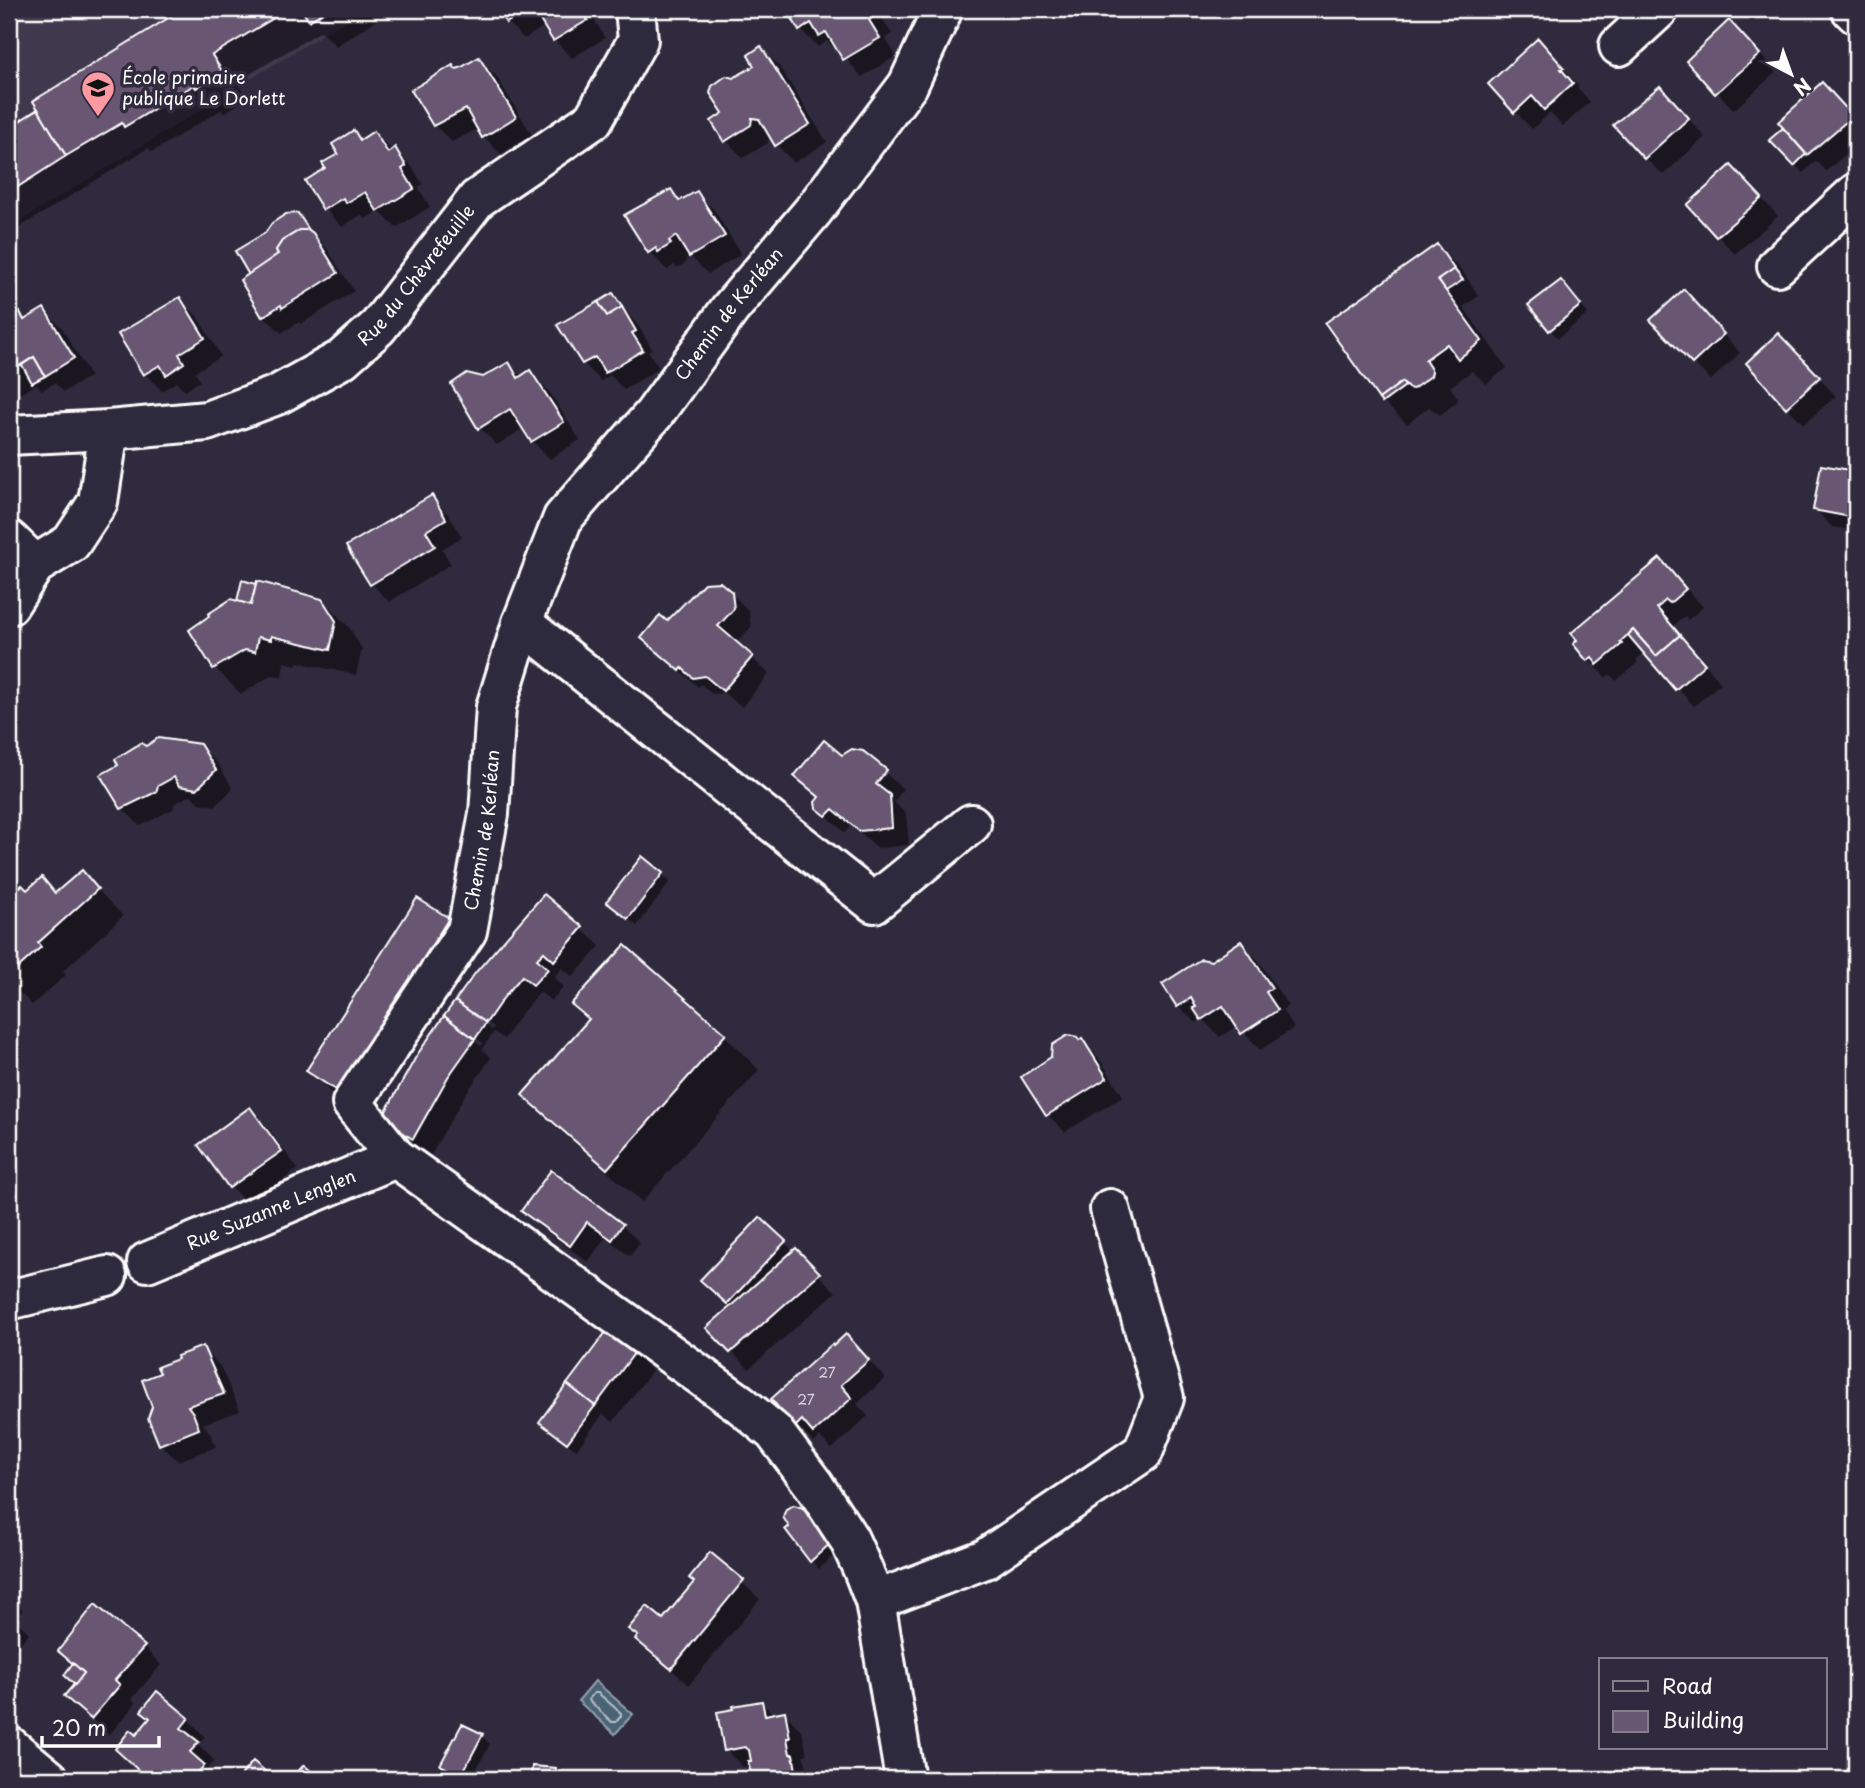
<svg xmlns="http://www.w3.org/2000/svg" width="1865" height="1788" viewBox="0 0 1865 1788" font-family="'Playpen Sans',sans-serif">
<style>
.built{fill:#40384d}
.water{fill:#4c6377;stroke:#94a1ad;stroke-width:2}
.shadow{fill:#0007;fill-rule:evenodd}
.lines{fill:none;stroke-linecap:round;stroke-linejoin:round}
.shore{stroke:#b7c1c9;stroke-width:2}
.building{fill:#675772;stroke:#fff;stroke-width:2}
.minor-casing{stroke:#fff;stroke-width:44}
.minor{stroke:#2f2a3d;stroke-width:38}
.labels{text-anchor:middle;stroke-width:7;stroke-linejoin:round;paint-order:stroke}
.number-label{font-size:14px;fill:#d9d5dc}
.poi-label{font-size:18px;fill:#fff;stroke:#2f2a3d;text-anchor:start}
.street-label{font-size:18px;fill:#fff;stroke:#2f2a3d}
</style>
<rect width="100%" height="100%" fill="#2f2a3d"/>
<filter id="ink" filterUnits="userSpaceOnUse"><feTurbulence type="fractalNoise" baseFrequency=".0143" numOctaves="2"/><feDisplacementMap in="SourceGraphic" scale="14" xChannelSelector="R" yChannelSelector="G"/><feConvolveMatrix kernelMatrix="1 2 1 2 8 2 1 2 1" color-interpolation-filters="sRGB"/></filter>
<g filter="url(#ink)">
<polygon class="built" points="9,9 364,9 9,228"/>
<polygon class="water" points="595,1681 633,1714 615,1734 578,1701"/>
<g class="shadow">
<polygon points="186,9 394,9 336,46 321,31 237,82 247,98 224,113 221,110 152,152 148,148 9,234 9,129 40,110 35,101"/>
<polygon points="499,9 588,9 605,38 572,58 554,40 545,26 524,39 507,22"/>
<polygon points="789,9 873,9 881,17 892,34 885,38 896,56 862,77 839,51 838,52 827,41 818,47 801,30"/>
<polygon points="1747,40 1776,72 1734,110 1688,61"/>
<polygon points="761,48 779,66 827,142 794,163 777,145 769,133 768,143 743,158 726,140 725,114 734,80 756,66"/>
<polygon points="1555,58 1579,86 1577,87 1590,102 1563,126 1550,113 1532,129 1515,111"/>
<polygon points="478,59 496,76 532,135 501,154 483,136 479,128 452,142 434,125 456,71"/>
<polygon points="1840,101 1856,120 1856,146 1826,171 1816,161 1803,173 1795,165 1790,138"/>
<polygon points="1677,106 1705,137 1663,175 1645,158"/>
<polygon points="354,132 362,140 374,133 392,151 395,150 412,167 423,184 418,187 430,207 396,228 379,211 365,219 361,215 342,227 325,209 307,181 328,169 340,154"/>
<polygon points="1748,184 1778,216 1735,254 1689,206"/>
<polygon points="671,191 682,202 696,193 714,210 741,254 708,274 690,256 685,259 687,262 677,268 674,265 667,270 650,252 627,215"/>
<polygon points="298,215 327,249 354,291 301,324 299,322 281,333 264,316 242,281 251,275 267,234"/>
<polygon points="1437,246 1463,272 1479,296 1463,307 1507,368 1486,384 1472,371 1450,387 1458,398 1457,402 1440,415 1429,407 1407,424 1383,402"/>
<polygon points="1569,290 1588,314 1558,338 1550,330"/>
<polygon points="613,295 639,327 652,349 648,351 659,368 624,390 610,375 601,381 583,363"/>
<polygon points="179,299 197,316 221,356 195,372 200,381 185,391 176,382 162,391 145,374"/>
<polygon points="1701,309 1740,353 1711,380 1693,363"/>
<polygon points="44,310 62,328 90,376 64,392 55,383 42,390 36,384 9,400 9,321 20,315 26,321"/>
<polygon points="1795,353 1836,396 1804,424 1787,407"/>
<polygon points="509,364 522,377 530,373 548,390 580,440 550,459 532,441 524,428 497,445 480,428 483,379"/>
<polygon points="1822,467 1856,474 1856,531 1832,527 1815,509"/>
<polygon points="431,497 449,515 462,537 442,549 451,564 389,602 372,584 348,546"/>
<polygon points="1660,560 1703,607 1688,620 1685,616 1673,626 1721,683 1694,706 1645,652 1636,660 1638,662 1616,681 1610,674 1606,678 1575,645"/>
<polygon points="243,582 322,600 349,627 362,649 356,675 297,662 297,665 284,662 282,677 272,675 241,694 215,668 191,630 238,603"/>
<polygon points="731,593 749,611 751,627 736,643 769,674 742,707 724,693 712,694 701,684 698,687 643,638 667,624"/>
<polygon points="200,746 218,764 233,789 215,806 199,803 191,795 175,803 173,809 140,826 122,808 146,748"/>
<polygon points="862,752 903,789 894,802 906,814 909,845 878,848 851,825 845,833 818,807 820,798 796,775 842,757"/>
<polygon points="81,873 123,916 63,971 66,975 32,1005 9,982 9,877 27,892 42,879 56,894"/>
<polygon points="662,874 670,882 637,926 609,902"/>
<path d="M 545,896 L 600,946 L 573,977 L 562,968 L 554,977 L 564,987 L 551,1001 L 540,992 L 521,1014 L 504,1039 L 494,1032 L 482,1049 L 491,1058 L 465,1095 L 431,1155 L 402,1139 L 383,1120 L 418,1056 L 445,1017 L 477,973 ZM 474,1013 L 494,1027 L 492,1030 L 474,1017 ZM 453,1020 L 483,1043 L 481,1046 L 453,1025 Z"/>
<polygon points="448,920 474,946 335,1097 309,1070"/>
<polygon points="1241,943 1259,961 1288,1006 1282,1010 1294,1028 1260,1050 1238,1025 1220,1037 1202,1019 1196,1023 1178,1006 1211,963"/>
<polygon points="574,1004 724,1035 759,1070 642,1202 559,1129 524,1094 590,1021"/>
<polygon points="1082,1041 1099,1058 1123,1096 1065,1132 1048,1115"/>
<polygon points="250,1109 267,1127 298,1169 248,1205 231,1187 200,1145"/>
<polygon points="552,1173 622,1225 640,1243 630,1256 605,1238 588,1262 541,1228 524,1210"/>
<polygon points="760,1219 836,1292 749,1369 708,1328 731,1307 720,1298"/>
<polygon points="607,1334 634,1354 652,1371 613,1422 603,1414 576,1450 549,1430"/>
<polygon points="846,1336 885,1378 857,1404 868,1416 832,1449 820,1437 814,1443 796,1425 834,1348"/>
<polygon points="202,1348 220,1366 240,1411 203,1424 210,1433 216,1447 178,1461 160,1444 162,1374"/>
<polygon points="785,1515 839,1551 819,1569 811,1560"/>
<polygon points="711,1555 760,1599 689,1685 637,1639 663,1622 696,1582"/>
<polygon points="9,1596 23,1610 16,1620 29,1633 9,1657"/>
<polygon points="144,1647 161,1665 132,1699 136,1703 109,1735 67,1696 76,1685 74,1665 60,1651"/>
<polygon points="762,1703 774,1715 784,1713 802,1731 807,1755 803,1755 811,1779 754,1779 751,1766 743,1767 726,1750"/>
<polygon points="152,1719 188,1719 205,1737 198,1745 215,1761 207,1770 217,1779 149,1779 135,1766 136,1737"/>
<polygon points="482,1736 490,1744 471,1779 462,1779 450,1773 442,1765"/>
<polygon points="534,1768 555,1769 563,1779 533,1779"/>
</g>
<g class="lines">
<polygon class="shore" points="594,1693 598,1693 621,1713 621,1716 616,1722 612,1722 590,1702 589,1699"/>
</g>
<g class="building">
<polygon points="183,9 289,9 212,55 222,71 196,88 194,85 124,127 122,123 66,156 33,101"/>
<polygon points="301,9 328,9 309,21"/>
<polygon points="497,9 528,9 506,23"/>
<polygon points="533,9 581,9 588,20 553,41"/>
<polygon points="787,9 871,9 875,16 869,20 880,38 843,60 826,32 819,36 811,23 799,31"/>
<polygon points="1729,20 1760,54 1715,94 1686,61"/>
<polygon points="1538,38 1564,68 1561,69 1573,83 1544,110 1532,96 1514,113 1488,84"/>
<polygon points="761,46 810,124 775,146 759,119 752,118 751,125 724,142 711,121 723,113 710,93 712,86 726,76 733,78 754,66 748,55"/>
<polygon points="479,57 516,117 482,138 466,109 433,126 411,90 453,65 455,69 460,68"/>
<polygon points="1822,82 1853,116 1807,155 1778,122"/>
<polygon points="1660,86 1689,118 1644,159 1613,125"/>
<polygon points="38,109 66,156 16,188 9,175 9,128"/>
<polygon points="1783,128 1806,154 1794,166 1769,140"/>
<polygon points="354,130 360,140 374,131 388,153 395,147 406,166 402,169 414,189 377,211 365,192 346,203 343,198 323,210 305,181 325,168 322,163 338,154 332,144"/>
<polygon points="1731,165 1762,198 1716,237 1687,205"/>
<polygon points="671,189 679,201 697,191 725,236 689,257 676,236 669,241 671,244 658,252 656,248 648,253 624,215"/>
<polygon points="298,213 309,230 300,230 282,241 276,250 278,254 249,275 235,251 265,233 272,223 286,214"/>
<polygon points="300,230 309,230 313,233 338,273 282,308 281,305 262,317 240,280 278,254 276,250 282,241"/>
<polygon points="1437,244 1454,269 1438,280 1482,341 1458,359 1447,344 1425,360 1432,371 1431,376 1413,389 1408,388 1402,382 1379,399 1325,323"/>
<polygon points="1454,269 1463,280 1446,291 1438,280"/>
<polygon points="1561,280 1581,305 1549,331 1528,305"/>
<polygon points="1684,289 1724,334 1692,364 1650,320"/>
<polygon points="613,293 622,307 607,316 598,302"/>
<polygon points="180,297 205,338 179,354 184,363 166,375 160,365 143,375 118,334"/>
<polygon points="598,302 607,316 622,307 636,331 632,333 643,350 605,373 595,357 582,364 557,325"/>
<polygon points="44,308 74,358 45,376 34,357 9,372 9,319 20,312 24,320"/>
<polygon points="1778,333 1820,377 1786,408 1746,363"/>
<polygon points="34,357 45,376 32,383 22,365"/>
<polygon points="509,362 518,378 530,370 564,422 531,442 510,409 478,429 451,384 467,373 483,377"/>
<polygon points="1402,382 1405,386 1382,403 1379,399"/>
<polygon points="1821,465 1856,471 1856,518 1813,510"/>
<polygon points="432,495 446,519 426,531 435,546 370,585 346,546"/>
<polygon points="1660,558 1686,589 1670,603 1666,600 1657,608 1680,635 1656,656 1633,630 1620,642 1622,644 1597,665 1592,657 1587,661 1573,644 1577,640 1571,633"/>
<polygon points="242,580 256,584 251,605 237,601"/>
<polygon points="257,581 322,599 336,621 330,650 271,636 271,640 258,637 255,652 245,650 213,669 189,630 209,616 208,614 231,599 251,605"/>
<polygon points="720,582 732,592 734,609 718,626 753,656 723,691 705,676 693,678 682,668 680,671 641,638 660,615 667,621 704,583"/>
<polygon points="1633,630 1656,656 1680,635 1705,664 1675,690 1628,635"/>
<polygon points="158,738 200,744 216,770 197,789 179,786 174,777 158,786 156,792 121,809 100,775 118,765 115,759 141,743 146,746"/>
<polygon points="824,740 842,755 852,749 863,751 887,770 876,784 890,795 892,828 859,831 833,809 826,816 816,808 815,802 819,797 794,776"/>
<polygon points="642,856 663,873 628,919 606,902"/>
<polygon points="82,870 98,889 38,943 41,947 9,976 9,875 20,887 22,885 27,890 42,877 55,893"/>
<polygon points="544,894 583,927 554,961 544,952 537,959 548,969 533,985 522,976 504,997 486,1023 455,1001 476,972"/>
<polygon points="417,898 449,918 339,1092 306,1071"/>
<polygon points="1241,941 1272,988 1266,992 1278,1010 1241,1034 1223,1006 1201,1020 1193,1008 1196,1007 1191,998 1177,1007 1162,984 1201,959 1211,961"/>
<polygon points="625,945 726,1034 607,1169 522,1095 589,1019 571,1004"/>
<polygon points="455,1001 486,1023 475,1039 444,1016"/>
<polygon points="444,1016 475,1039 448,1077 413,1139 381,1120 417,1055"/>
<polygon points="1068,1035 1077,1037 1079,1040 1082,1038 1107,1078 1046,1116 1021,1077 1051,1057 1052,1045"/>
<polygon points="250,1107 282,1151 229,1188 198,1145"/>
<polygon points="551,1170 623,1224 612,1240 587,1222 570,1246 521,1211"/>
<polygon points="760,1217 786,1241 727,1304 700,1280"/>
<polygon points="796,1248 820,1273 730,1353 706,1328"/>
<polygon points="606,1332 635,1352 595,1406 567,1384"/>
<polygon points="846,1334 869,1360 841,1385 852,1398 813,1433 802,1420 795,1427 771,1399 832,1344 833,1346"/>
<polygon points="203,1346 224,1394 188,1406 193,1413 199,1429 159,1445 148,1418 152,1407 142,1380 160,1373 157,1367 178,1359 177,1356"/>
<polygon points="567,1384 595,1406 567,1443 539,1422"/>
<polygon points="794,1505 803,1508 807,1514 809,1512 832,1542 810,1562 785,1529 789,1527 783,1517 786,1509"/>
<polygon points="710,1552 744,1580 671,1669 635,1639 638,1636 628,1629 647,1606 663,1619 694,1582 689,1578"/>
<polygon points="95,1604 145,1646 115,1680 120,1685 91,1719 64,1696 84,1673 58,1651"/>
<polygon points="73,1663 84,1673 75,1685 64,1675"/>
<polygon points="157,1691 189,1718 181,1728 199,1742 190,1752 205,1765 192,1779 148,1779 115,1749 130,1730 136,1735 150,1718 141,1711"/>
<polygon points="762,1701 765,1715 785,1711 790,1738 787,1738 790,1754 793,1754 797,1776 780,1779 752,1779 748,1761 751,1761 749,1750 745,1747 724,1751 717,1712 734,1709 733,1706"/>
<polygon points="462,1724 483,1734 461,1776 440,1765"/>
<polygon points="253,1761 271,1776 268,1779 238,1779"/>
<polygon points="304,1765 320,1779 291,1779"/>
<polygon points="532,1766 556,1768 555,1779 531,1779"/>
</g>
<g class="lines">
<g class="minor-casing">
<g id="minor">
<polyline points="1851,9 1856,14"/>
<polyline points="1619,46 1659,9"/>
<polyline points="1777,266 1856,193"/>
<path id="s1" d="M 9,435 L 109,430 L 207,421 L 277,395 L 342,359 L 378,327 L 477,199 L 593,120 L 638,40 L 635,9"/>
<polyline points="9,540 35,565"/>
<polyline points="9,605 35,565 71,543 98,502 109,430"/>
<polyline points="522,623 874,903 971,824"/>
<path id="s2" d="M 147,1262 L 396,1158"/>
<polyline points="9,1300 107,1276"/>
<polyline points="875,1601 985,1559 1143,1452 1164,1398 1110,1209"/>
<polyline points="9,1746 49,1779"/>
<path id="s3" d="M 905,1779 L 875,1601 L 863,1570 L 849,1539 L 814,1485 L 774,1432 L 739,1403 L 396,1158 L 352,1103 L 467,931 L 489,814 L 496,707 L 522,623 L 563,518 L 654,414 L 730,309 L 813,211 L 908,85 L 943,9"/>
</g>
</g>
<use href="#minor" class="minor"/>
</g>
</g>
<defs>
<g id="school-pin" transform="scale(1.75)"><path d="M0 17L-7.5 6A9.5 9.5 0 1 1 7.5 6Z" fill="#ff9aa2" stroke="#2f2a3d"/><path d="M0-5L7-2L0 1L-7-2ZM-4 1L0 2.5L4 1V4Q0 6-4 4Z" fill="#111"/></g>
</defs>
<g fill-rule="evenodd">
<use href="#school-pin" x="98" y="88"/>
</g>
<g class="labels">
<g class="number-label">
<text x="827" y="1378">27</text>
<text x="806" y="1405">27</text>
</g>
<g class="poi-label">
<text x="122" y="84">École primaire<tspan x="122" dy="21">publique Le Dorlett</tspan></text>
</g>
<g class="street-label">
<text dy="6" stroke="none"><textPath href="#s1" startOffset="460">Rue du Chèvrefeuille</textPath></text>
<text dy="6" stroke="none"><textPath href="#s3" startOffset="1813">Chemin de Kerléan</textPath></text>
<text dy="6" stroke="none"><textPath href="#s3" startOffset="1225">Chemin de Kerléan</textPath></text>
<text dy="6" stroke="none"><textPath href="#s2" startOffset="135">Rue Suzanne Lenglen</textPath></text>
</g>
</g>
<rect width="1865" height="1788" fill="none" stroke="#2f2a3d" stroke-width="35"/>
<rect x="18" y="18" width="1830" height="1753" fill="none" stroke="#fff" stroke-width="2.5" filter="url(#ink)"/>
<rect x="1599" y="1658" width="228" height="91" fill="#2f2a3d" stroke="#827f8b" stroke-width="2"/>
<rect x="1613" y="1681" width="35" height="10" fill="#2f2a3d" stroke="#827f8b" stroke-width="2"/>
<text x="1662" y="1694" font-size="21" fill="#ffffff">Road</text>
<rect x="1613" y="1711" width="35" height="21" fill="#675772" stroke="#827f8b" stroke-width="2"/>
<text x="1662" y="1728" font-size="21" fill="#ffffff">Building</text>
<g transform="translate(1791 74) rotate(139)" stroke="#2f2a3d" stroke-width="5" paint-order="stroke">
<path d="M0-5L12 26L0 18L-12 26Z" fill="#ffffff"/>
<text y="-10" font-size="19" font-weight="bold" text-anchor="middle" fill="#ffffff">N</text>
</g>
<path d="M42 1736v10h117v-10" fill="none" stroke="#ffffff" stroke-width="3.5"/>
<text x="52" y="1736" font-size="21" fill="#ffffff" stroke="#2f2a3d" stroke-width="5" paint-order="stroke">20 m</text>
</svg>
